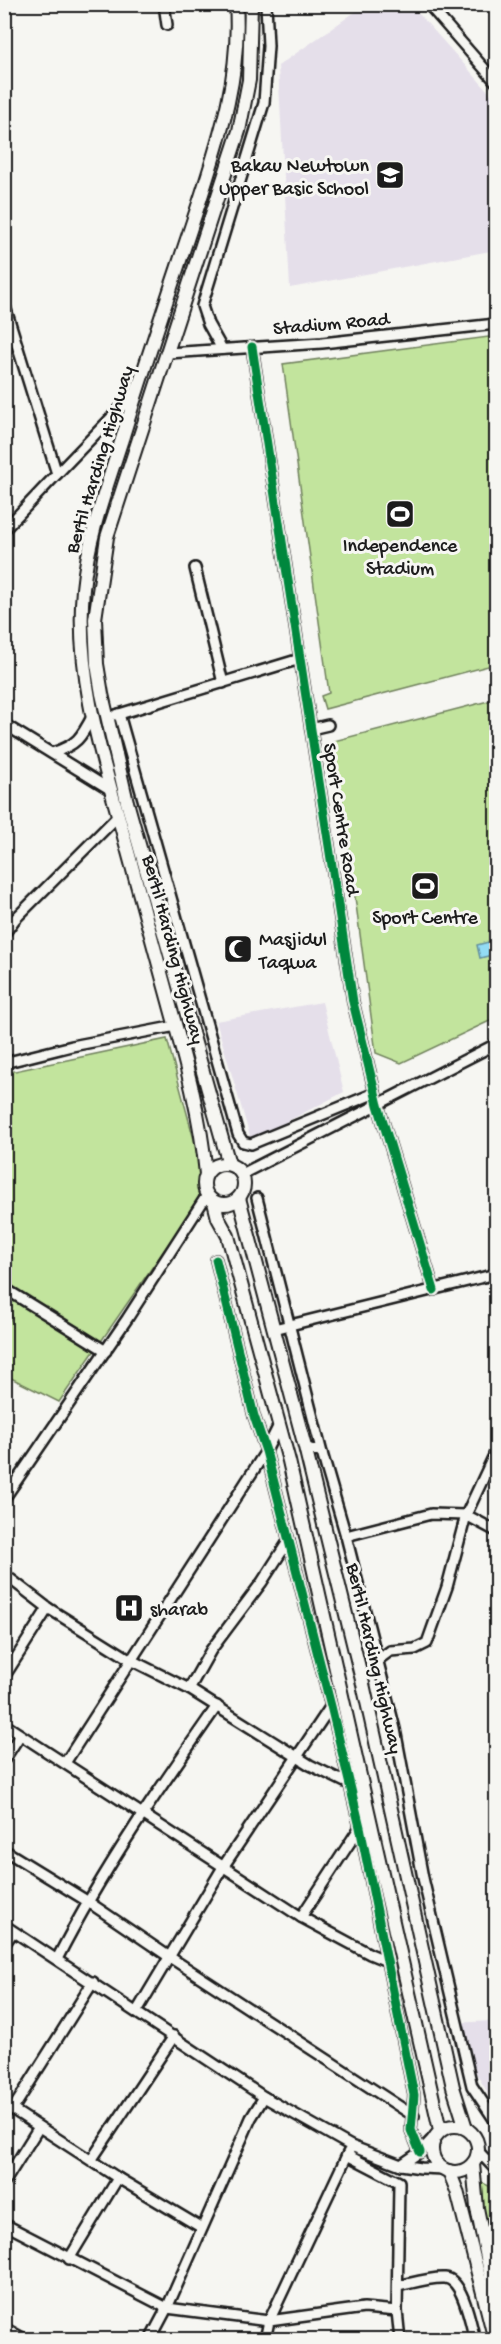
<svg xmlns="http://www.w3.org/2000/svg" width="501" height="2344" viewBox="0 0 501 2344" font-family="'Gochi Hand',sans-serif">
<style>
.built{fill:#e5dfea}
.green{fill:#c2e49d;stroke:#6f805c;stroke-width:1.5}
.water{fill:#93dcf5;stroke:#638f9e;stroke-width:1.5}
.lines{fill:none;stroke-linecap:round;stroke-linejoin:round}
.minor-casing{stroke:#1c1c1c;stroke-width:14}
.major-casing{stroke:#1c1c1c;stroke-width:16}
.minor{stroke:#f6f6f2;stroke-width:9}
.major{stroke:#f6f6f2;stroke-width:12}
.cycleway-casing{stroke:#f6f6f2;stroke-width:13}
.cycleway{stroke:#00873e;stroke-width:9}
.labels{text-anchor:middle;stroke-width:6;stroke-linejoin:round;paint-order:stroke}
.poi-label{font-size:20px;fill:#1c1c1c;stroke:#f6f6f2}
.street-label{font-size:20px;fill:#1c1c1c;stroke:#f6f6f2}
</style>
<rect width="100%" height="100%" fill="#f6f6f2"/>
<filter id="ink" filterUnits="userSpaceOnUse"><feTurbulence type="fractalNoise" baseFrequency=".0167" numOctaves="2"/><feDisplacementMap in="SourceGraphic" scale="12" xChannelSelector="R" yChannelSelector="G"/><feConvolveMatrix kernelMatrix="1 2 1 2 8 2 1 2 1" color-interpolation-filters="sRGB"/></filter>
<g filter="url(#ink)">
<g class="built">
<polygon points="365,5 411,5 496,100 496,250 290,288 278,66"/>
<polygon points="322,1002 344,1092 251,1140 216,1021"/>
<polygon points="496,2021 496,2108 448,2023"/>
</g>
<g class="green">
<polygon points="496,336 496,664 325,709 321,696 329,693 283,364"/>
<polygon points="496,699 496,1018 401,1063 376,1053 334,741"/>
<polygon points="167,1039 207,1188 59,1402 5,1375 5,1329 12,1316 5,1303 5,1073"/>
<polygon points="480,2182 496,2189 496,2294 473,2186"/>
</g>
<polygon class="water" points="496,940 496,954 480,958 477,945"/>
<g class="lines">
<g class="minor-casing">
<g id="minor">
<polyline points="164,4 167,25"/>
<polyline points="428,4 496,82"/>
<polyline points="4,303 57,474 4,530"/>
<polyline points="252,347 353,1002 378,1105 434,1290"/>
<polyline points="222,349 208,324 202,306 264,103 268,46 266,4"/>
<polyline points="168,353 322,343 496,324"/>
<polyline points="57,474 134,394"/>
<polyline points="195,568 223,683"/>
<polyline points="119,714 238,1134 243,1142 251,1144 375,1093"/>
<polyline points="116,715 300,659"/>
<polyline points="4,724 111,790"/>
<polyline points="311,729 328,725"/>
<path d="M 52,753 C 77,745 81,738 93,715"/>
<polyline points="4,934 15,919 118,816"/>
<polyline points="4,1063 72,1046 176,1026"/>
<polyline points="242,1174 496,1044"/>
<polyline points="257,1198 322,1453"/>
<polyline points="216,1260 254,1416 266,1451 331,1706 360,1827 414,2095 411,2130 420,2152"/>
<polyline points="4,1288 106,1351"/>
<polyline points="274,1329 496,1274"/>
<polyline points="305,1447 322,1453 346,1536 395,1729 423,1878 472,2086 496,2122"/>
<polyline points="4,1499 127,1319 207,1195"/>
<polyline points="346,1536 431,1514 466,1515 496,1531"/>
<polyline points="4,1574 48,1608 131,1660 189,1689 211,1650 262,1582 289,1540"/>
<polyline points="378,1660 390,1651 415,1649 427,1643 447,1587 466,1515 496,1451"/>
<polyline points="4,1677 48,1608"/>
<polyline points="189,1689 310,1765 349,1784"/>
<polyline points="4,1724 301,1917 370,1954 387,1961"/>
<polyline points="4,1760 20,1735"/>
<polyline points="65,1763 266,1451 279,1425"/>
<polyline points="4,1850 87,1901 168,1956 414,2116"/>
<polyline points="301,1917 360,1827"/>
<polyline points="4,1925 264,2097 351,2146 401,2165 421,2168 443,2169"/>
<polyline points="4,1945 13,1932"/>
<path d="M 57,1959 C 103,1869 159,1789 217,1706"/>
<polyline points="137,2011 223,1867 331,1706"/>
<polyline points="4,2104 118,2178 202,2228"/>
<polyline points="13,2109 93,1982"/>
<polyline points="478,2151 496,2170"/>
<polyline points="92,2159 174,2036"/>
<polyline points="401,2165 420,2152 436,2135"/>
<polyline points="4,2183 39,2127"/>
<polyline points="4,2224 167,2308 269,2321 364,2308 397,2311 399,2182 347,2155"/>
<polyline points="69,2259 118,2178"/>
<path d="M 398,2286 C 412,2283 431,2277 445,2278 C 463,2279 471,2325 475,2340"/>
<polyline points="397,2311 400,2340"/>
<polyline points="4,2328 26,2340"/>
<polyline points="150,2340 167,2308 251,2118 264,2097"/>
<polyline points="265,2340 269,2321 349,2151"/>
</g>
</g>
<g class="major-casing">
<g id="major">
<circle cx="224" cy="1184" r="20"/>
<polyline points="229,1164 127,802 102,694 97,664 95,619 107,537 239,131 249,80 251,4"/>
<path d="M 206,1174 C 200,1110 183,1053 166,991 C 150,932 134,874 118,815 C 97,741 76,667 83,589 C 88,536 107,486 123,436 C 147,357 174,279 200,200 C 221,135 241,73 236,4"/>
<polyline points="239,1198 305,1447 363,1684 453,2087 466,2128"/>
<polyline points="214,1202 218,1218 228,1236 289,1461 440,2130"/>
<circle cx="455" cy="2149" r="23"/>
<polyline points="473,2164 477,2208 496,2302"/>
<polyline points="449,2171 457,2191 495,2340"/>
</g>
</g>
<use href="#minor" class="minor"/>
<use href="#major" class="major"/>
<g class="cycleway-casing">
<g id="cycleway">
<polyline points="252,347 353,1002 378,1105 434,1290"/>
<polyline points="216,1260 254,1416 266,1451 331,1706 360,1827 414,2095 411,2130 420,2152"/>
</g>
</g>
<use href="#cycleway" class="cycleway"/>
</g>
</g>
<defs>
<g id="school-square" transform="scale(1.5)"><rect x="-9" y="-9" width="18" height="18" rx="4" fill="#1c1c1c" stroke="#f6f6f2"/><path d="M0-5L7-2L0 1L-7-2ZM-4 1L0 2.5L4 1V4Q0 6-4 4Z" fill="#fff"/></g>
<g id="stadium-square" transform="scale(1.5)"><rect x="-9" y="-9" width="18" height="18" rx="4" fill="#1c1c1c" stroke="#f6f6f2"/><path d="M0-5a6.5 5 0 1 0 0 10a6.5 5 0 1 0 0-10ZM-3.5-1.8h7v3.6h-7Z" fill="#fff"/></g>
<g id="mosque-square" transform="scale(1.5)"><rect x="-9" y="-9" width="18" height="18" rx="4" fill="#1c1c1c" stroke="#f6f6f2"/><path d="M3.5-4.9A6 6 0 1 0 3.5 4.9A5 5 0 1 1 3.5-4.9Z" fill="#fff"/></g>
<g id="hospital-square" transform="scale(1.5)"><rect x="-9" y="-9" width="18" height="18" rx="4" fill="#1c1c1c" stroke="#f6f6f2"/><path d="M-5-5h3v3.5h4V-5h3V5h-3V1.5h-4V5h-3Z" fill="#fff"/></g>
</defs>
<g fill-rule="evenodd">
<use href="#school-square" x="390" y="175"/>
<use href="#stadium-square" x="400" y="514"/>
<use href="#stadium-square" x="425" y="886"/>
<use href="#mosque-square" x="238" y="949"/>
<use href="#hospital-square" x="129" y="1608"/>
</g>
<g class="labels">
<g class="poi-label">
<text x="369" y="171" text-anchor="end">Bakau Newtown<tspan x="369" dy="23">Upper Basic School</tspan></text>
<text x="400" y="551">Independence<tspan x="400" dy="23">Stadium</tspan></text>
<text x="425" y="923">Sport Centre</text>
<text x="259" y="945" text-anchor="start">Masjidul<tspan x="259" dy="23">Taqwa</tspan></text>
<text x="150" y="1615" text-anchor="start">sharab</text>
</g>
<g class="street-label">
<text transform="translate(331 322) rotate(-5)" y="7">Stadium Road</text>
<text transform="translate(98 459) rotate(-73)" y="7">Bertil Harding Highway</text>
<text transform="translate(343 819) rotate(81)" y="7">Sport Centre Road</text>
<text transform="translate(175 949) rotate(75)" y="7">Bertil Harding Highway</text>
<text transform="translate(376 1658) rotate(77)" y="7">Bertil Harding Highway</text>
</g>
</g>
<rect width="501" height="2344" fill="none" stroke="#f6f6f2" stroke-width="24"/>
<rect x="12" y="12" width="477" height="2320" fill="none" stroke="#1c1c1c" stroke-width="2" filter="url(#ink)"/>
</svg>
